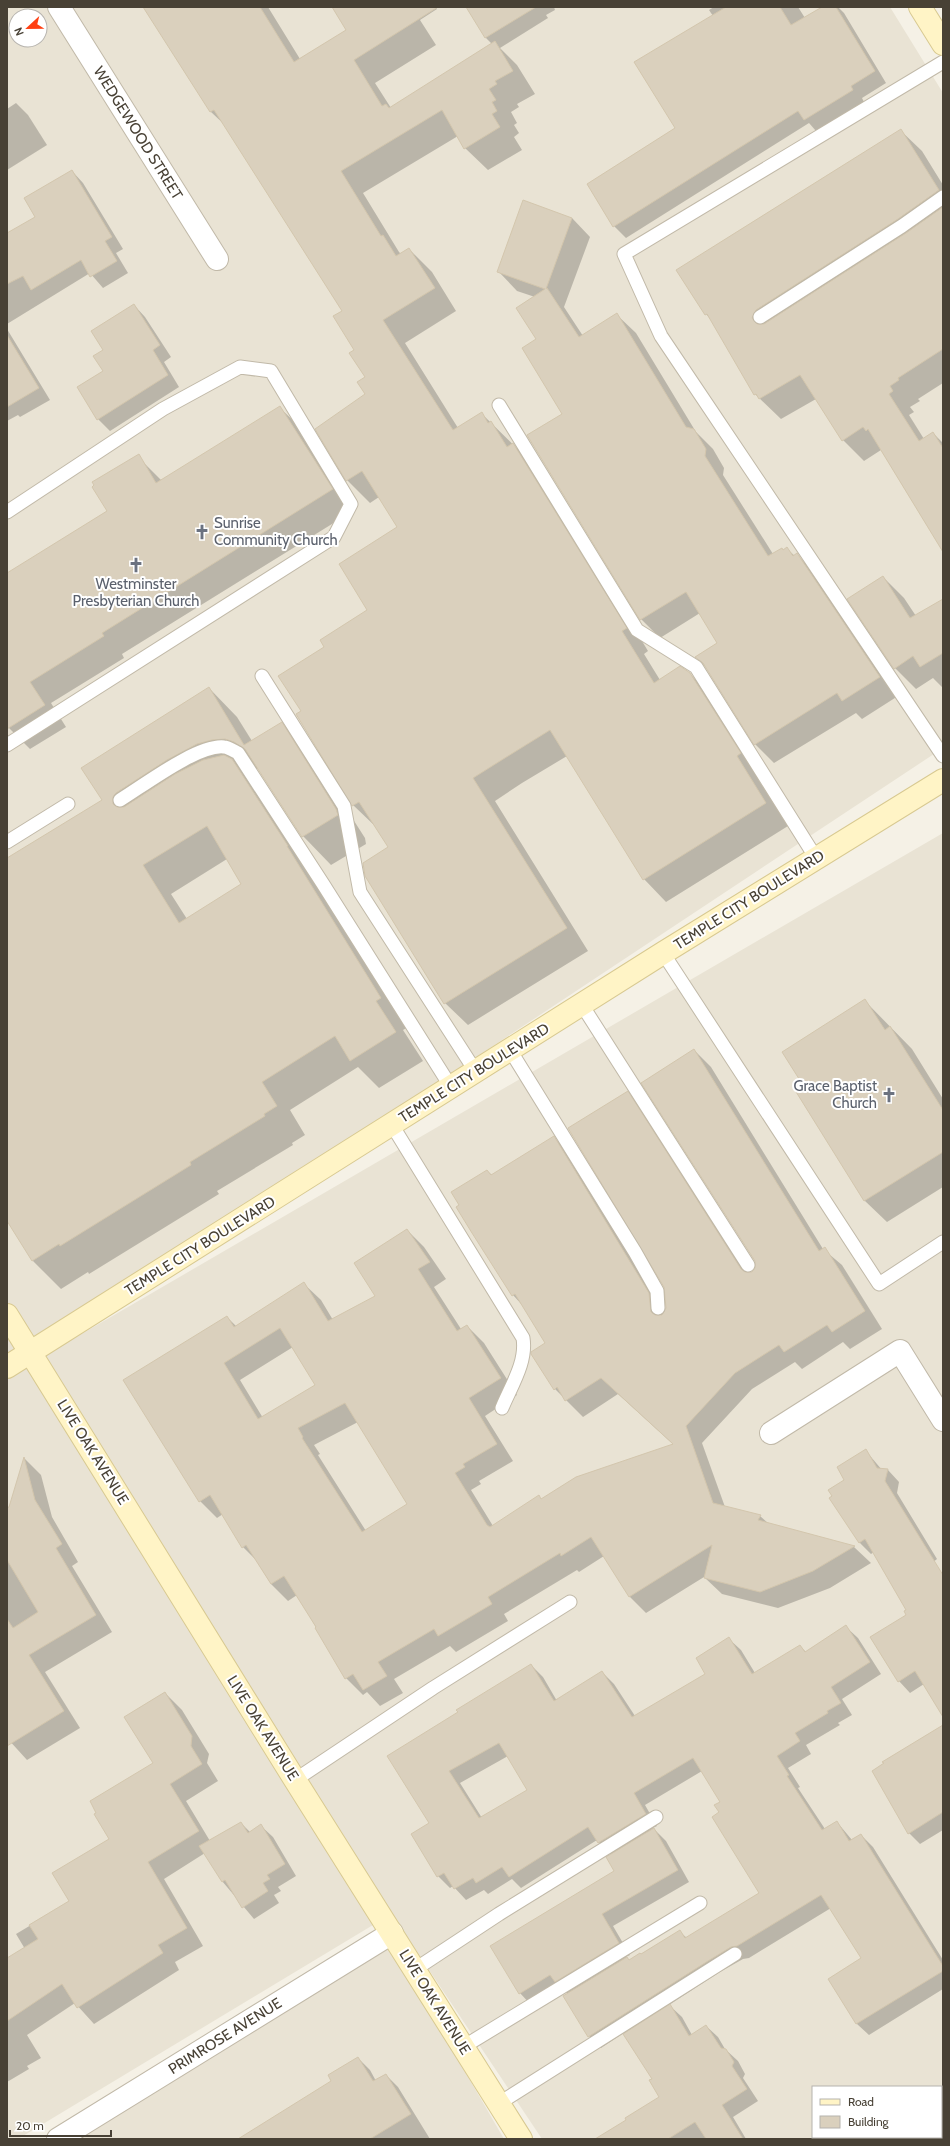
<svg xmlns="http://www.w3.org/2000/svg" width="950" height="2146" viewBox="0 0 950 2146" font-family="Cabin,sans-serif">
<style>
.residential{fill:#e9e3d4;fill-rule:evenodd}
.shadow{fill:#0003;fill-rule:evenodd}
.building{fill:#dad0bd;stroke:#d3c6ad;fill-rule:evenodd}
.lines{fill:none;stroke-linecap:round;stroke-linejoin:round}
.lane-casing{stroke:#c1b9a8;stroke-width:15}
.street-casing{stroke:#c1b9a8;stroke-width:24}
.secondary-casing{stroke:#d8c991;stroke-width:24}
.lane{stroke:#fff;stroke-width:13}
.street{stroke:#fff;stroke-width:22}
.secondary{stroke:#fff4c6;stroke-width:22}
.labels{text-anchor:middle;stroke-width:4;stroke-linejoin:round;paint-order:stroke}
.street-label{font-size:15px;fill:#484135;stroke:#fff}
.worship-label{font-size:15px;fill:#5b616d;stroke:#fff;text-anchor:start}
</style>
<rect width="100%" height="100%" fill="#f5f1e6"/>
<g class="residential">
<path d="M 7,7 L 890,7 L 943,93 L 943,748 L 31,1352 L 7,1366 ZM 16,16 L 40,16 L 40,40 L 16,40 Z"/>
<path d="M 943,833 L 943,2139 L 542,2139 L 397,1922 L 42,1357 ZM 813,2087 L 941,2087 L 941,2137 L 813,2137 Z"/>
<polygon points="31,1364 378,1922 18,2139 7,2139 7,1380"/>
<polygon points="386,1935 504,2139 73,2139"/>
</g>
<g class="shadow">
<polygon points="144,7 268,7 300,59 347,30 333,7 436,7 437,9 420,20 436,45 375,83 391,108 492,44 486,38 467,7 554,7 555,10 546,15 548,18 500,48 517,65 535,94 517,104 519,107 511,112 517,123 514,125 519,133 514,137 522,150 488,170 465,148 458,136 363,193 399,252 401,254 409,249 432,272 456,311 405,343 458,428 482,414 536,467 648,651 644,654 660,680 690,674 713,697 763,776 758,779 788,826 666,902 644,879 567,756 522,783 495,801 588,951 468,1025 445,1003 389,847 376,827 353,805 302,711 326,647 369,610 398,528 379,497 370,503 347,480 367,394 366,378 343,312 227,127 211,112"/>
<polygon points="714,7 798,7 805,18 823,7 838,7 844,13 886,83 862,98 864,102 816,131 809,123 626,238 614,226 676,128 713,16 709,10"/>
<polygon points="16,103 28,115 47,145 7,170 7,109"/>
<polygon points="900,130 922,151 943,185 943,383 918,399 920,401 910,407 914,412 909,415 924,439 933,433 943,443 943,551 881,450 864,461 843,440 816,399 781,419 755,394 712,321 706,314"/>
<polygon points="72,171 83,183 123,249 116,253 128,273 103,288 90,273 7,324 7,234 37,217"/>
<polygon points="572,218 590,237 564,307 583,336 617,315 636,333 696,432 713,449 724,468 723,475 773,554 787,549 795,556 797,555 816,574 898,696 862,719 856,713 774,763 755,744 707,668 696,657 718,643 700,613 660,638 641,619 563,414 538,339 535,297 517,291 499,272"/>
<polygon points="134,305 145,317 171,357 164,362 179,387 110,431 98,419 78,387 104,371 104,350"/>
<polygon points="7,329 50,400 20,417 18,415 7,421"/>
<polygon points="280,408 302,429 353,511 122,654 124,658 51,703 66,727 30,749 7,726 7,574 108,511 141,460 162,481"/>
<polygon points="883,577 904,598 916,616 943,600 942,687 933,678 916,689 895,668"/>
<path d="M 209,688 L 237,717 L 252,741 L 282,724 L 310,752 L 365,838 L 366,844 L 331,865 L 303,836 L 259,769 L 240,768 L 261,789 L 408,1027 L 403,1030 L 423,1061 L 379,1088 L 358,1067 L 290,1110 L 305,1135 L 292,1143 L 293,1145 L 217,1191 L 219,1194 L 89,1274 L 88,1272 L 61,1289 L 33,1261 L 7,1219 L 7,859 L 103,800 ZM 227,859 L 242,885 L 187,919 L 171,894 Z"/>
<polygon points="865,1001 912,1049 943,1099 943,1187 887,1222 865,1201 794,1087 803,1082"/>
<path d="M 694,1050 L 711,1067 L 823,1249 L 842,1265 L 882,1329 L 850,1349 L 843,1342 L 802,1369 L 795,1362 L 752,1389 L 702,1443 L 725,1507 L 760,1516 L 769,1524 L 854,1547 L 871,1563 L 830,1588 L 778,1608 L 722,1594 L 704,1577 L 646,1613 L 629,1596 L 604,1556 L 579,1572 L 577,1570 L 504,1614 L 508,1621 L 456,1652 L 450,1646 L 394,1679 L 403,1693 L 380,1706 L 367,1692 L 363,1695 L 346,1678 L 297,1595 L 288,1601 L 271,1584 L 256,1560 L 243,1547 L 223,1514 L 217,1518 L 200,1501 L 227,1317 L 236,1326 L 304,1284 L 321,1300 L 333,1320 L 377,1297 L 407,1230 L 424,1247 L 446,1279 L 434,1287 L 461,1329 L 467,1326 L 484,1343 L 517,1395 L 485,1416 L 513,1461 L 479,1481 L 481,1484 L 471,1490 L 493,1526 L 539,1497 L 542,1500 L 673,1444 L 618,1394 L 583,1417 L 555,1389 L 547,1344 L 523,1306 L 513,1295 L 487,1171 L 492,1175 L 554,1138 L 571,1154 L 665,1311 L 667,1308 L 665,1287 L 628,1093 L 644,1110 L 749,1273 L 752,1273 L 756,1269 L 756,1260 ZM 293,1347 L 316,1385 L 263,1418 L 240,1380 ZM 358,1422 L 409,1505 L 366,1531 L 318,1455 L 320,1454 L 314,1445 Z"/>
<polygon points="866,1451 882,1470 888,1470 899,1482 897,1493 937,1559 932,1563 943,1581 943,1715 924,1684 910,1693 899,1681 907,1610 874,1552 871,1554 860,1543 830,1498"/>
<polygon points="25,1459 41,1475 52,1517 78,1562 72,1566 112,1632 45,1672 80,1728 27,1760 7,1738 7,1509 10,1507"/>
<path d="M 846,1627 L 858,1638 L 881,1674 L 842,1699 L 852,1715 L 838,1723 L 840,1725 L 806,1745 L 811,1754 L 788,1768 L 800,1787 L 798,1788 L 825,1829 L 837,1822 L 852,1840 L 861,1835 L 873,1847 L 943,1960 L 943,1989 L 869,2035 L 857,2024 L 829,1979 L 862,1958 L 831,1908 L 749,1958 L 743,1959 L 720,1972 L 669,2005 L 682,2017 L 692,2035 L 706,2026 L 718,2037 L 725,2049 L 738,2061 L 745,2074 L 743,2078 L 758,2101 L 733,2117 L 746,2139 L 618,2139 L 660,2097 L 653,2079 L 624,2033 L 601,2048 L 589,2036 L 564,1996 L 568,1994 L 561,1987 L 531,2005 L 520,1993 L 615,1871 L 611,1855 L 597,1840 L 521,1888 L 512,1879 L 488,1894 L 484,1890 L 466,1900 L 453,1886 L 450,1888 L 438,1876 L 430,1823 L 459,1713 L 531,1665 L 543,1677 L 557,1701 L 602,1672 L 614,1684 L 635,1716 L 707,1674 L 729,1639 L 741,1650 L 755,1673 L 800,1646 L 806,1652 ZM 508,1756 L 529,1791 L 482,1818 L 460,1783 ZM 702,1771 L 721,1802 L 720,1813 L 760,1893 L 687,1938 L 680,1932 L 629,1961 L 626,1957 L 630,1955 L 613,1926 L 689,1882 L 666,1841 L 653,1828 L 657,1826 L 645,1805 Z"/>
<polygon points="165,1693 182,1710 209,1754 207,1763 218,1781 186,1801 210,1841 241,1823 250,1832 261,1826 273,1837 296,1876 278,1887 281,1891 274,1895 279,1903 254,1919 222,1881 205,1853 164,1879 203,1946 175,1962 179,1970 94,2024 75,2003 27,2035 41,2058 27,2066 29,2069 7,2082 7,1987 37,1969 16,1934 71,1901 110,1839 154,1763"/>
<polygon points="943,1726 943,1830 920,1844 909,1833"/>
<polygon points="358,2058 370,2070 376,2081 386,2075 398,2087 430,2139 242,2139 333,2081"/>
<polygon points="943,2090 943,2113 941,2110 941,2091"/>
</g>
<g class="building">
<polygon points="143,7 260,7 294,62 346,30 332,7 438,7 354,60 382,106 386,104 389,108 495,41 513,71 495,81 497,84 489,89 496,100 492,102 497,111 492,114 500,127 464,149 442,110 341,171 381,236 383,235 396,256 409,248 435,288 383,320 453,430 482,412 488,423 491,421 507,447 513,443 627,628 622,631 654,683 680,666 690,673 741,753 737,756 766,803 643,880 550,730 500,761 473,778 567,928 444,1004 365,876 363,863 388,847 359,802 352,806 296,714 301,711 278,676 324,647 320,640 367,610 339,564 397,527 362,471 346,481 315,429 365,394 357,382 365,377 349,353 354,350 333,316 342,311 214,110 210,112"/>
<polygon points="466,7 536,7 485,38"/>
<polygon points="726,7 780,7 791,25 822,7 836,7 875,71 851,86 853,90 804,120 798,111 613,227 587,184 675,128 634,62"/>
<polygon points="901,129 939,190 898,219 756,310 752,318 757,324 764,324 906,233 943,207 943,349 898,378 899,380 890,386 893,391 889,394 919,441 933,432 943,448 943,552 868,429 866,431 863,427 842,441 800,375 759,399 756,394 754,395 707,314 705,315 676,270"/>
<polygon points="72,170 112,237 105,241 117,261 90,277 81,260 31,290 23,276 7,284 7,233 35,217 24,198"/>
<polygon points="523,200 572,218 546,289 547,288 579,337 617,313 686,427 694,429 706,449 705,456 768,556 782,548 783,550 787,547 793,556 797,553 880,677 842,701 837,693 754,745 703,663 695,657 717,643 686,592 640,620 527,435 562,414 522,348 536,339 516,308 545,289 497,272"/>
<polygon points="134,304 160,345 153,350 168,375 97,420 77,387 103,371 93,356 103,350 91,331"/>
<polygon points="7,335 39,388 7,407"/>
<polygon points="280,406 333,489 102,633 104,636 30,682 45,705 7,729 7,573 107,511 92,487 94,485 92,482 139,454 156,483"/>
<polygon points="883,576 910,618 943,599 943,653 920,667 913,656 894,669 847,599"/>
<path d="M 209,687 L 244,745 L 282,722 L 336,809 L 338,815 L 302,837 L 245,749 L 234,742 L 225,739 L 212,740 L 197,744 L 167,760 L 116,793 L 113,797 L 113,804 L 117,807 L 124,807 L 175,774 L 203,760 L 224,755 L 232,759 L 288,846 L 287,846 L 381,998 L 376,1001 L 396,1032 L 350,1061 L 335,1036 L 262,1082 L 277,1106 L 264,1114 L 265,1116 L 190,1162 L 191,1165 L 60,1246 L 59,1244 L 32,1261 L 7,1221 L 7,858 L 102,800 L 81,768 ZM 207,826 L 241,884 L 179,923 L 143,865 Z"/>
<polygon points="865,999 885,1030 890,1026 943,1110 943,1152 864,1201 793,1087 801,1082 782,1052"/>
<path d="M 694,1049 L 819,1251 L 825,1247 L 865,1311 L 832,1332 L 827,1325 L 784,1352 L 779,1345 L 735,1373 L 686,1426 L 713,1503 L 761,1515 L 758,1520 L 855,1546 L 813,1571 L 760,1592 L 704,1578 L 712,1545 L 629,1597 L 591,1537 L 561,1556 L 560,1553 L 488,1597 L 492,1604 L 438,1636 L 434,1629 L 378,1662 L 387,1676 L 363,1690 L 353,1674 L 345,1679 L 315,1628 L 316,1627 L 284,1576 L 271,1584 L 246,1545 L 242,1548 L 210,1495 L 199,1502 L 123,1380 L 227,1316 L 234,1327 L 304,1282 L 328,1321 L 375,1296 L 354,1263 L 407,1229 L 430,1262 L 418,1269 L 457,1331 L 467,1325 L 501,1378 L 469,1398 L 497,1444 L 463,1464 L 465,1467 L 455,1473 L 487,1525 L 490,1527 L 539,1495 L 541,1499 L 576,1477 L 673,1444 L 601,1378 L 565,1401 L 557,1387 L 554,1390 L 531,1354 L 531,1352 L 545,1343 L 515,1294 L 512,1296 L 472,1233 L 456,1207 L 459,1205 L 451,1192 L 487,1170 L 491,1175 L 554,1136 L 649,1293 L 651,1312 L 655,1315 L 662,1315 L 666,1308 L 664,1287 L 568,1128 L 628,1091 L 741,1269 L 745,1272 L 752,1272 L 755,1268 L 755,1261 L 641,1083 ZM 280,1328 L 315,1385 L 258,1419 L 224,1363 ZM 345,1403 L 407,1504 L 362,1532 L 302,1438 L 303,1437 L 298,1428 Z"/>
<polygon points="866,1449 877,1468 888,1469 885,1481 943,1575 943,1717 915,1671 898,1682 870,1637 906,1615 904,1611 906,1610 865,1539 859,1543 829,1498 832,1496 828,1490 844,1480 837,1467"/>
<polygon points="24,1457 35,1500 62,1544 56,1548 96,1615 29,1655 64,1711 7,1746 7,1619 13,1628 38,1612 7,1560 7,1508 9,1507"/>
<path d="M 846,1625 L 870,1662 L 831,1687 L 841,1703 L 827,1711 L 828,1713 L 795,1733 L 800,1741 L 777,1756 L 789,1775 L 787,1776 L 822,1830 L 837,1821 L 849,1841 L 861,1834 L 943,1966 L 943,1971 L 856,2024 L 828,1979 L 861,1958 L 821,1895 L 737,1946 L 731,1947 L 708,1961 L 588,2037 L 563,1996 L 627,1957 L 629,1960 L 640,1953 L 641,1954 L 680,1930 L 685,1938 L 759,1893 L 712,1817 L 719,1812 L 714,1805 L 720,1802 L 693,1758 L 634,1793 L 646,1814 L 598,1843 L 588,1827 L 509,1877 L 502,1867 L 476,1883 L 473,1878 L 454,1889 L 444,1873 L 437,1877 L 411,1834 L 429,1823 L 387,1756 L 458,1712 L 456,1710 L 531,1664 L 554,1701 L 602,1671 L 632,1717 L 705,1674 L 696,1658 L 729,1637 L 752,1674 L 800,1645 L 805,1652 ZM 499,1743 L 527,1790 L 479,1818 L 449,1771 Z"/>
<polygon points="165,1692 192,1736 191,1746 202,1764 170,1784 199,1831 148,1862 187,1928 158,1945 163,1953 77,2008 62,1984 7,2021 7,1958 38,1939 29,1925 69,1901 52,1873 109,1839 94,1814 96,1813 90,1801 153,1763 124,1717"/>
<polygon points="943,1725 943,1812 908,1834 872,1771 884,1763 882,1762"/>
<polygon points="241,1822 248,1833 261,1824 285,1864 267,1875 270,1879 263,1883 268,1891 242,1908 225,1880 222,1882 199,1846"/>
<polygon points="654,1828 678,1870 602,1914 619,1943 555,1982 550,1975 519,1994 490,1946 614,1871 606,1857"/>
<polygon points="670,2004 689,2036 706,2025 721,2048 726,2049 734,2062 732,2066 747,2089 722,2105 743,2139 706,2139 695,2122 668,2139 595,2139 626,2120 625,2118 659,2097 649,2080 652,2079 623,2034"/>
<polygon points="358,2057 373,2081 386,2074 411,2114 370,2139 238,2139 331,2081 328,2075"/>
</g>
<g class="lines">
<g class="lane-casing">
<g id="lane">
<polyline points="943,62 624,254 661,336 943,756"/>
<polyline points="760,317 902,226 943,197"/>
<polyline points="499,405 637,630 696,667 816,858"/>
<polyline points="7,512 163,409 240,367 271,371 351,504 334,537 7,745"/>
<polyline points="262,676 344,806 360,892 476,1072"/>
<path d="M 120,800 C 143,786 198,744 224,747 C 228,747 234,751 238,753 L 323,884 L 451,1087"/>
<polyline points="7,842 68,804"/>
<polyline points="663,953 879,1284 943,1242"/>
<polyline points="582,1005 748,1265"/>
<polyline points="510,1050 635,1252 657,1291 658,1308"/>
<path d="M 392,1125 L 523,1338 C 527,1362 511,1386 502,1408"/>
<polyline points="295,1780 433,1688 570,1602"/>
<polyline points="414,1970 499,1914 656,1817"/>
<polyline points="463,2047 700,1903"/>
<polyline points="498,2104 735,1954"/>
</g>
</g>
<g class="street-casing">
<g id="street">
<polyline points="59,7 217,259"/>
<polyline points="771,1433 900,1351 943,1420"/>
<polyline points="58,2139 392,1933"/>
</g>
</g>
<g class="secondary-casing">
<g id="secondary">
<polyline points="920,7 943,44"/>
<polyline points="7,1315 295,1780 521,2139"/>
<polyline points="7,1367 663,953 943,780"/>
</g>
</g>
<use href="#lane" class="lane"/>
<use href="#street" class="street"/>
<use href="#secondary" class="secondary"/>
</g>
<defs>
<g id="church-bare" transform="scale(1.2)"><path d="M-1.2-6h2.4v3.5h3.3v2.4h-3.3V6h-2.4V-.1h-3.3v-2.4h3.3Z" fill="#6b7280" stroke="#fff" stroke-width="2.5" paint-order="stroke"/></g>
</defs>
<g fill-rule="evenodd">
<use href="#church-bare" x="202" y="532"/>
<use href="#church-bare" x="136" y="565"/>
<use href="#church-bare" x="889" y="1095"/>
</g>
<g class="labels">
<g class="street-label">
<text transform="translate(138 133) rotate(58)" y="5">WEDGEWOOD STREET</text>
<text transform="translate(749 900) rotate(-32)" y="5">TEMPLE CITY BOULEVARD</text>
<text transform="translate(474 1073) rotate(-32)" y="5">TEMPLE CITY BOULEVARD</text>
<text transform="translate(200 1246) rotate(-32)" y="5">TEMPLE CITY BOULEVARD</text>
<text transform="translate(93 1452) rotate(58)" y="5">LIVE OAK AVENUE</text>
<text transform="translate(263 1728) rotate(58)" y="5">LIVE OAK AVENUE</text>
<text transform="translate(435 2002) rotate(58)" y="5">LIVE OAK AVENUE</text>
<text transform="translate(225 2036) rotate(-32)" y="5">PRIMROSE AVENUE</text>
</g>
<g class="worship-label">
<text x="214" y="528">Sunrise<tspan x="214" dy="17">Community Church</tspan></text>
<text x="136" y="589" text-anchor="middle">Westminster<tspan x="136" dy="17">Presbyterian Church</tspan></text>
<text x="877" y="1091" text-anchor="end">Grace Baptist<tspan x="877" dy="17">Church</tspan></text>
</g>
</g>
<rect width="950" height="2146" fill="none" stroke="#484135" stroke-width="16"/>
<rect x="812" y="2086" width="130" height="52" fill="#ffffff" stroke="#b6b3ae"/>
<rect x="820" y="2099" width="20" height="6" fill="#fff4c6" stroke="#b6b3ae"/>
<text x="848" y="2106" font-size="12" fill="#484135">Road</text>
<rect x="820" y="2116" width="20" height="12" fill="#dad0bd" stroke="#b6b3ae"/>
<text x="848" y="2126" font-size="12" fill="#484135">Building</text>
<g transform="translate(28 28) rotate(248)"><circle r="19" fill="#ffffff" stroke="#b6b3ae"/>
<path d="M0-3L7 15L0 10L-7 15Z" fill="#ff4013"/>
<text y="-6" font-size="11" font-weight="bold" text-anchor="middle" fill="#484135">N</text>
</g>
<path d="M10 2130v6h101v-6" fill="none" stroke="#484135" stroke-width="2"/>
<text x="16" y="2130" font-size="12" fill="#484135" stroke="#ffffff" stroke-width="3" paint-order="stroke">20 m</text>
</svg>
